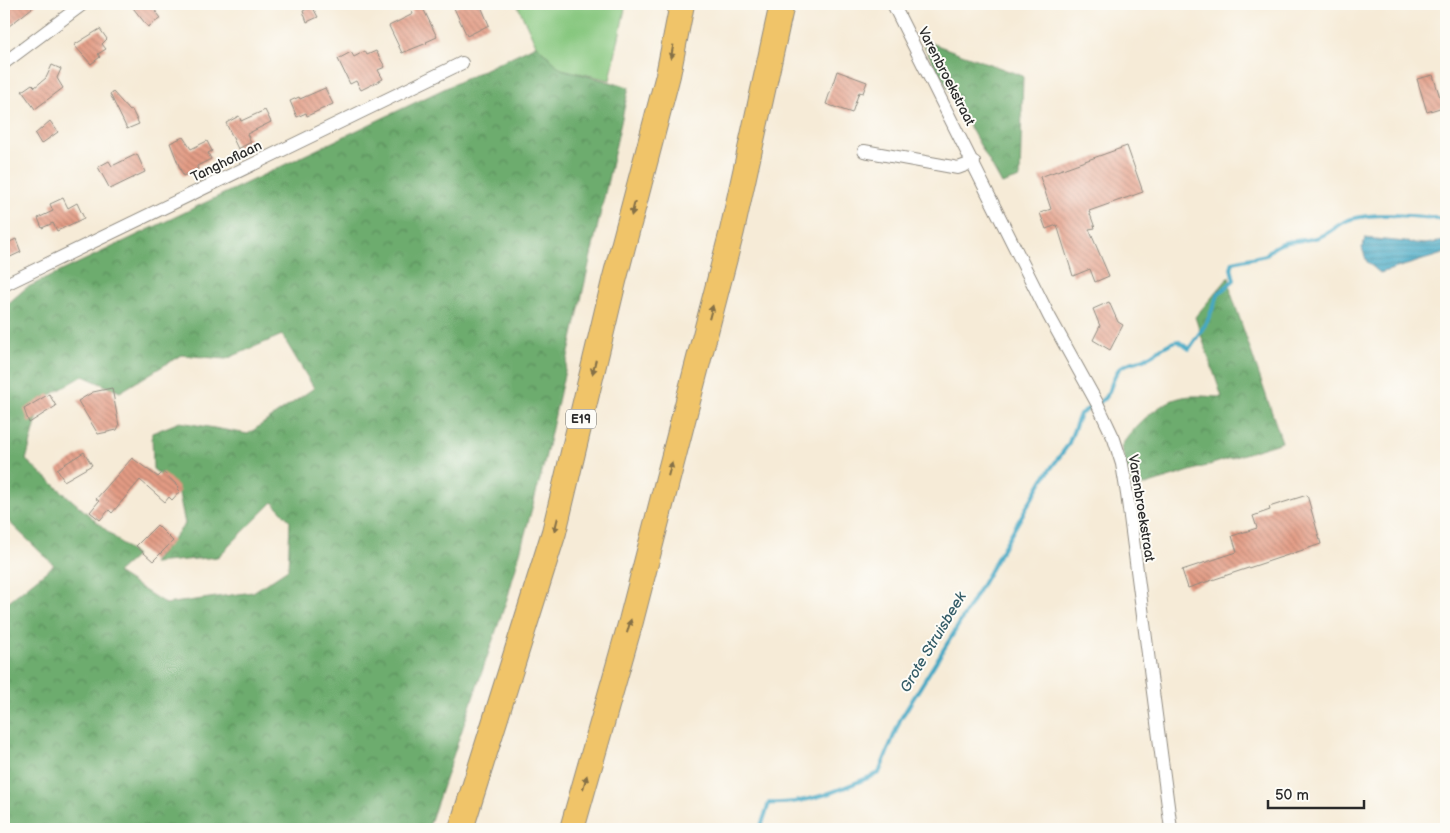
<svg xmlns="http://www.w3.org/2000/svg" width="1450" height="833" viewBox="0 0 1450 833" font-family="'Balsamiq Sans',sans-serif">
<style>
.grass{fill:#87c77f;stroke:#597955}
.forest{fill:url(#forest-crowns);stroke:#4c6c4c;fill-rule:evenodd}
.water{fill:url(#water-rules);stroke:#386a78}
.lines{fill:none;stroke-linecap:round;stroke-linejoin:round}
.stream{stroke:#45a8c4;stroke-width:4}
.building{fill:url(#building-back-hatch)}
.minor-casing{stroke:#908b81;stroke-width:14}
.motorway-casing{stroke:#908b81;stroke-width:26}
.minor{stroke:#fff;stroke-width:12}
.motorway{stroke:#f0c469;stroke-width:24}
.oneway{fill:#847047}
.labels{text-anchor:middle;stroke-width:4;stroke-linejoin:round;paint-order:stroke}
.shield{fill:#fdfcf7;stroke:#6a6a68;stroke-width:1}
.shield-label{font-size:12px;font-weight:bold;fill:#2b2b2b}
.street-label{font-size:14px;fill:#2b2b2b;stroke:#fdfcf7}
.water-label{font-size:15px;font-style:italic;fill:#355d68;stroke:#fdfcf7}
</style>
<defs>
<pattern id="forest-crowns" width="20" height="18" patternUnits="userSpaceOnUse" patternTransform="scale(1.25)"><rect width="20" height="18" fill="#6dac6e"/><path d="M2 6a3 3 0 1 1 6 0M12 15a3 3 0 1 1 6 0" fill="none" stroke="#5a8c5b"/></pattern>
<pattern id="water-rules" width="6" height="5" patternUnits="userSpaceOnUse" patternTransform="scale(1.25)"><rect width="6" height="5" fill="#45a8c4"/><path d="M0 2.5h6" fill="none" stroke="#3a899f"/></pattern>
<pattern id="building-back-hatch" width="6" height="6" patternUnits="userSpaceOnUse" patternTransform="scale(1.25)"><rect width="6" height="6" fill="#e39b84"/><path d="M-1 5l2 2M0 0l6 6M5-1l2 2" fill="none" stroke="#b87f6c"/></pattern>
</defs>
<rect width="100%" height="100%" fill="#fdfcf7"/>
<filter id="ink" filterUnits="userSpaceOnUse"><feTurbulence type="fractalNoise" baseFrequency=".02" numOctaves="2"/><feDisplacementMap in="SourceGraphic" scale="10" xChannelSelector="R" yChannelSelector="G"/><feConvolveMatrix kernelMatrix="1 2 1 2 8 2 1 2 1" color-interpolation-filters="sRGB"/></filter>
<filter id="wash" filterUnits="userSpaceOnUse"><feTurbulence type="fractalNoise" baseFrequency=".0096" numOctaves="4" result="noise"/><feDisplacementMap in="SourceGraphic" scale="20" xChannelSelector="R" yChannelSelector="G"/><feGaussianBlur stdDeviation="1.12" result="paint"/><feColorMatrix in="noise" values="0 0 0 0 0 0 0 0 0 0 0 0 0 0 0 0 0 1.4 0 .05"/><feComposite in="paint" operator="in"/></filter>
<g filter="url(#wash)">
<rect width="100%" height="100%" fill="#f6ebd7"/>
<polygon class="grass" points="517,4 626,4 610,80 561,69 536,45"/>
<g class="forest">
<polygon points="931,43 1023,76 1020,178 1002,184 923,44"/>
<path d="M 536,45 L 561,69 L 629,87 L 543,468 L 508,596 L 428,829 L 4,829 L 4,605 L 54,565 L 4,517 L 4,307 L 26,288 ZM 282,335 L 314,388 L 248,434 L 180,422 L 152,433 L 153,469 L 178,489 L 185,524 L 153,563 L 218,557 L 273,502 L 290,521 L 288,569 L 253,592 L 166,604 L 117,573 L 136,556 L 26,460 L 42,400 L 83,376 L 120,392 L 181,355 L 226,359 Z"/>
<path d="M 1229,277 L 1231,293 L 1282,442 L 1133,489 L 1121,447 C 1131,429 1158,403 1179,398 C 1192,394 1209,397 1222,397 L 1195,317 Z"/>
</g>
<polygon class="water" points="1365,238 1425,244 1446,241 1446,253 1380,273 1367,262 1362,248"/>
<g class="lines">
<g class="stream">
<path d="M 1100,402 C 1112,394 1111,379 1119,369 C 1125,362 1136,362 1144,359 C 1155,354 1167,342 1178,341 L 1189,349 L 1207,322 L 1219,293 L 1234,280 L 1231,268 L 1233,262 L 1266,255 C 1282,235 1300,245 1321,236 C 1332,232 1340,222 1351,219 C 1383,211 1415,217 1446,219"/>
<path d="M 760,829 L 769,803 C 809,805 843,788 879,773 L 900,720 L 955,631 L 1043,479 L 1068,445 L 1080,414 L 1091,407"/>
</g>
</g>
<g id="blocks">
<g class="building">
<polygon points="4,4 37,4 4,30"/>
<polygon points="130,4 150,4 161,18 148,27"/>
<polygon points="421,4 437,37 426,42 427,43 402,53 389,26 413,14 410,7"/>
<polygon points="463,4 480,4 489,25 467,36 454,8"/>
<polygon points="312,6 318,17 307,22 303,11"/>
<polygon points="100,29 107,39 102,44 106,49 98,54 100,57 91,64 74,45"/>
<polygon points="365,51 367,55 376,51 385,67 378,70 383,79 361,90 356,81 350,84 338,59 351,52 354,57"/>
<polygon points="52,65 61,69 57,78 63,88 35,109 22,91 32,84 35,87 46,78"/>
<polygon points="837,71 867,82 863,93 859,92 852,113 826,104"/>
<polygon points="1433,75 1443,107 1427,112 1417,79"/>
<polygon points="325,88 333,104 307,116 306,113 297,117 290,101 299,97 300,99"/>
<polygon points="113,92 130,111 132,110 139,124 127,129 110,94"/>
<polygon points="265,110 271,122 247,134 251,142 238,149 226,123 239,116 241,121"/>
<polygon points="50,121 58,132 41,144 35,134"/>
<polygon points="183,137 191,149 207,141 212,151 208,153 211,159 197,166 198,169 183,176 170,143"/>
<polygon points="1127,146 1143,192 1089,211 1095,228 1089,229 1109,276 1095,282 1090,269 1073,276 1057,225 1046,229 1040,213 1051,209 1040,177"/>
<polygon points="137,154 145,172 110,189 98,167 109,161 112,166"/>
<polygon points="63,198 68,208 77,203 84,218 57,231 53,223 42,228 38,218 53,211 50,204"/>
<polygon points="16,239 21,252 4,260 4,245"/>
<polygon points="1109,302 1118,322 1123,325 1110,350 1093,340 1100,326 1093,309"/>
<polygon points="112,388 119,426 117,430 98,434 78,401 93,392"/>
<polygon points="49,394 56,406 29,423 24,409"/>
<polygon points="84,452 92,465 64,481 57,469"/>
<polygon points="132,458 158,477 163,472 179,487 178,489 180,491 172,500 169,497 165,502 140,480 112,513 109,510 100,520 90,512 99,501 96,499"/>
<polygon points="1307,495 1321,544 1188,588 1182,570 1237,552 1232,536 1257,528 1253,516 1270,510 1269,507"/>
<polygon points="157,525 173,541 153,561 136,546"/>
</g>
</g>
</g>
<g filter="url(#ink)">
<use href="#blocks" fill-opacity="0" stroke="#908b81" stroke-width="1"/>
<g class="lines">
<g class="minor-casing">
<g id="minor">
<polyline points="893,4 1049,316 1097,403 1114,439 1122,464 1127,494 1171,829"/>
<polyline points="4,63 83,4"/>
<polyline points="864,151 958,168 974,162"/>
<polyline points="4,285 462,63"/>
</g>
</g>
<g class="motorway-casing">
<g id="motorway">
<polyline points="461,829 554,532 614,281 668,75 682,4"/>
<polyline points="572,829 631,621 732,231 782,4"/>
</g>
</g>
<use href="#minor" class="minor"/>
<use href="#motorway" class="motorway"/>
</g>
<defs><path id="oneway-solid" d="M-6-.8H1V-3.2L6.5 0L1 3.2V.8H-6Z" transform="scale(1.25)"/></defs>
<g class="oneway">
<use href="#oneway-solid" transform="translate(672 52) rotate(101)"/>
<use href="#oneway-solid" transform="translate(633 209) rotate(104)"/>
<use href="#oneway-solid" transform="translate(711 312) rotate(-75)"/>
<use href="#oneway-solid" transform="translate(594 367) rotate(104)"/>
<use href="#oneway-solid" transform="translate(670 469) rotate(-75)"/>
<use href="#oneway-solid" transform="translate(556 525) rotate(104)"/>
<use href="#oneway-solid" transform="translate(629 626) rotate(-74)"/>
<use href="#oneway-solid" transform="translate(585 782) rotate(-74)"/>
</g>
</g>
<g class="labels">
<rect class="shield" x="566" y="409.5" width="30" height="19" rx="4"/>
<g class="shield-label">
<text x="581" y="423">E19</text>
</g>
<g class="street-label">
<text transform="translate(947 76) rotate(63)" y="5">Varenbroekstraat</text>
<text transform="translate(226 161) rotate(-26)" y="5">Tanghoflaan</text>
<text transform="translate(1142 508) rotate(81)" y="5">Varenbroekstraat</text>
</g>
<g class="water-label">
<text transform="translate(933 642) rotate(-59)" y="5">Grote Struisbeek</text>
</g>
</g>
<rect width="1450" height="833" fill="none" stroke="#fdfcf7" stroke-width="20"/>
<path d="M1268 800v8h96v-8" fill="none" stroke="#2b2b2b" stroke-width="2.5"/>
<text x="1275" y="800" font-size="15" fill="#2b2b2b" stroke="#fdfcf7" stroke-width="4" paint-order="stroke">50 m</text>
</svg>
